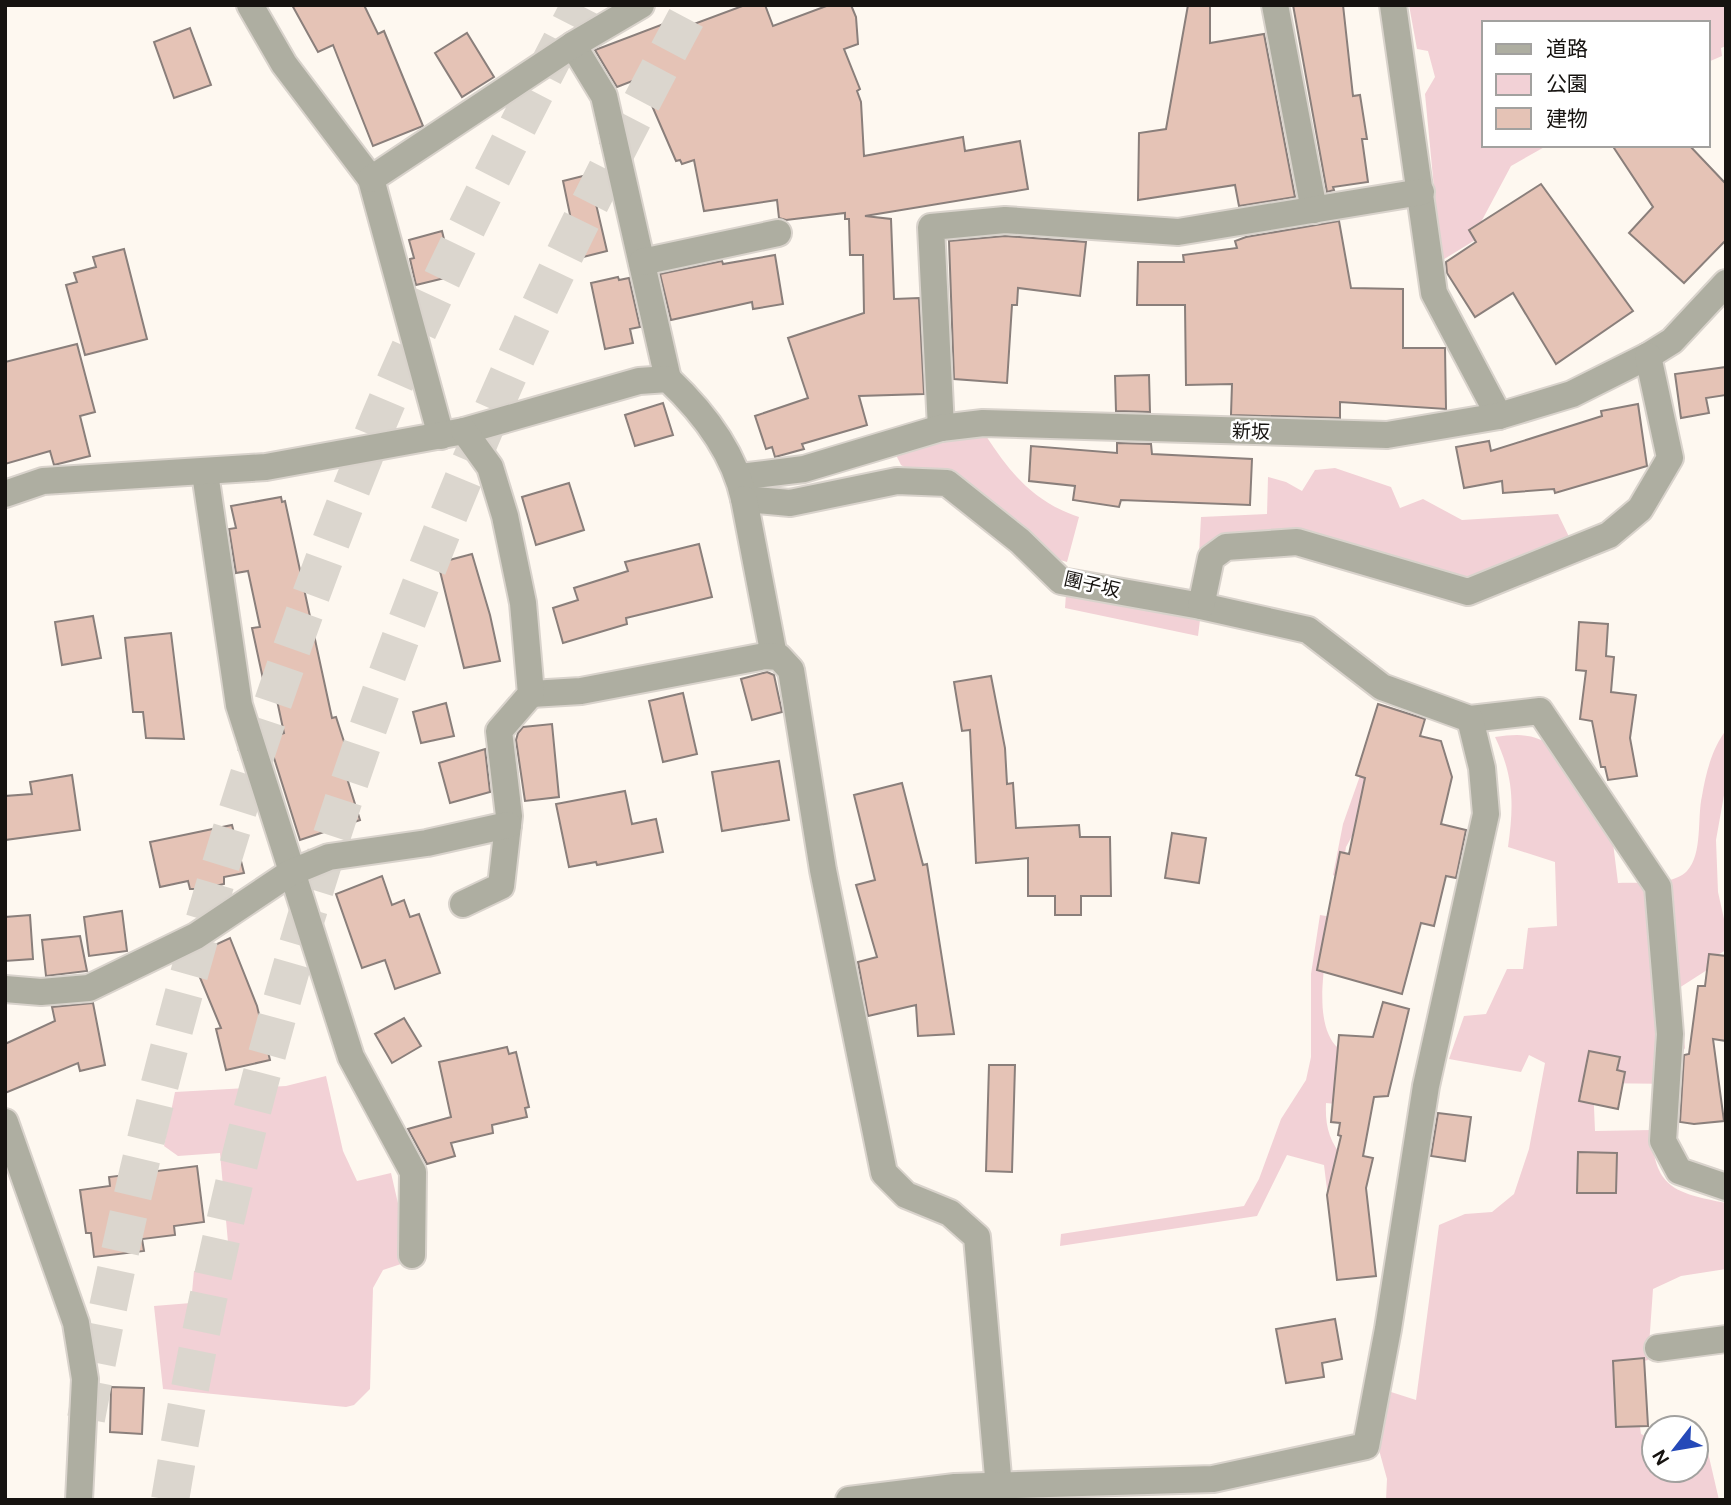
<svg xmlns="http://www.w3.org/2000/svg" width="1731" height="1505" viewBox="0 0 1731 1505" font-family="'DM Sans','Noto Sans JP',sans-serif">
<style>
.green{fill:#f2d1d6}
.building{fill:#e5c3b6;stroke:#8a7f7b;stroke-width:2}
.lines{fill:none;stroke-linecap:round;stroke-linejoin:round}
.highway-tunnel{stroke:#dbd6ce;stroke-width:38;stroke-dasharray:38 19;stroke-linecap:butt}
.street-casing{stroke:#d9d3cc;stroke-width:30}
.street{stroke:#aeaea1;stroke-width:26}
.labels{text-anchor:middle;stroke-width:5;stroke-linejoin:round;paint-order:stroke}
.street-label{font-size:19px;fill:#161310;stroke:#fff}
</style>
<rect width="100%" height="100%" fill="#fef8f0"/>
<g class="green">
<polygon points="1409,5 1726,5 1726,46 1721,48 1722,56 1708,62 1708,23 1484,23 1484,145 1548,145 1511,166 1480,224 1485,234 1441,261 1425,94 1435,77 1428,51 1417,49"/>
<path d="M 968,436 L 986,436 C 1011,474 1034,502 1079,517 L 1067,562 L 1053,558 L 901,465 L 895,453 Z"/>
<polygon points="1335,468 1391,487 1400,508 1423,499 1462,520 1558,514 1572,543 1471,588 1222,538 1199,554 1201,517 1267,514 1268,477 1286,482 1302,491 1315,470"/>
<polygon points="1066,594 1200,620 1198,636 1065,608"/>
<polygon points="1385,705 1404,712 1362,818 1346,847 1341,879 1333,875 1343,824"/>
<path d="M 1726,730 L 1726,784 L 1716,840 L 1718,892 L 1726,928 L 1726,950 L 1711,959 L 1707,970 L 1679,988 L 1685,1048 L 1677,1063 L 1675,1084 L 1593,1083 L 1595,1131 L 1652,1130 C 1653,1188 1675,1193 1726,1203 L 1726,1269 L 1681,1276 L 1653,1289 L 1648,1360 L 1631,1364 L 1641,1434 L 1654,1440 L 1654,1470 L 1696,1470 L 1696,1445 L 1706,1444 L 1719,1500 L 1386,1500 L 1387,1479 L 1379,1450 L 1391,1392 L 1416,1400 L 1439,1225 L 1465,1214 L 1492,1212 L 1514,1194 L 1529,1149 L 1545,1063 L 1529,1055 L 1521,1072 L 1449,1059 L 1464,1016 L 1486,1014 L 1507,969 L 1523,969 L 1528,928 L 1557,926 L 1555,862 L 1508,847 C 1514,804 1514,777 1495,737 C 1517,734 1533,733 1552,746 L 1612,835 L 1618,883 C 1637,882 1673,886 1687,871 C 1703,854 1697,817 1702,796 C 1706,772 1712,749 1726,730 Z"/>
<path d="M 1320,915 L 1332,917 C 1327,952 1310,1022 1338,1048 L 1336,1104 L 1326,1103 C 1325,1126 1329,1141 1344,1159 L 1329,1206 L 1324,1165 L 1287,1155 L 1257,1216 L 1060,1246 L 1061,1234 L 1244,1206 L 1259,1179 L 1281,1119 L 1306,1080 L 1311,1057 L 1311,974 Z"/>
<polygon points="326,1076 343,1151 357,1181 391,1173 400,1212 401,1264 383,1270 373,1288 370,1389 354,1405 346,1407 163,1389 154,1306 191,1303 194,1271 231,1276 220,1153 178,1156 164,1146 175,1092 286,1086"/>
</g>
<g class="building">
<polygon points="292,5 364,5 378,34 384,31 423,126 373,146 333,45 318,52"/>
<polygon points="745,5 765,5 773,26 829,5 851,5 856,17 858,44 844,49 860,89 857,91 861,102 864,156 963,137 965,151 1020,141 1028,189 865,216 891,219 894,299 919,298 924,394 859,396 867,425 802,444 804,449 775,457 772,447 766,449 755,416 808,398 788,338 864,313 863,255 850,255 849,219 845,219 845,213 786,220 779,218 777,200 704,211 694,160 682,164 680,160 676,161 640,78 617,87 595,50 674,20 678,30"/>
<polygon points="1188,5 1210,5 1210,43 1264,34 1295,197 1239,206 1235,185 1138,200 1139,133 1166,129"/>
<polygon points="1293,5 1343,5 1353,96 1360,95 1367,139 1362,139 1368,182 1333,187 1334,190 1327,192"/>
<polygon points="190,28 211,85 174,98 154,42"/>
<polygon points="467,33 494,77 462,97 435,53"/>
<polygon points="1612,145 1689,145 1726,184 1726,240 1684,283 1629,233 1653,207"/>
<polygon points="595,173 602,203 596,204 607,251 579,258 563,181"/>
<polygon points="1541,184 1633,311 1556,364 1513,293 1475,317 1447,273 1446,262 1476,242 1469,230"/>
<polygon points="1339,221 1351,288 1403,289 1403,348 1445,348 1446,409 1340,402 1340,418 1231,415 1232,384 1186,385 1185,305 1137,305 1138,262 1184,262 1183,255 1237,248 1235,241 1246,237"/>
<polygon points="442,231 453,276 416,285 410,259 414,258 409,240"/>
<polygon points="1005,236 1086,242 1080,296 1018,288 1017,305 1012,305 1007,383 954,379 949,241"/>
<polygon points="124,249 147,339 85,355 66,285 77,282 74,273 96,267 93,257"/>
<polygon points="775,255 783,304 753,309 752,302 671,320 660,274 722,261 723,264"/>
<polygon points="618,277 619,280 629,278 640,327 630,329 633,343 605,349 591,283"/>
<polygon points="77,344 95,412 80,416 90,456 54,465 50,451 5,464 5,362"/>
<polygon points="1726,367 1726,395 1706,398 1709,413 1681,418 1675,374"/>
<polygon points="1149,375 1150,412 1116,411 1115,376"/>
<polygon points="663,403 673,435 635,446 625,415"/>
<polygon points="1638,404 1647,466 1555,493 1554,489 1503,493 1502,481 1464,488 1456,447 1489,441 1491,451 1602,416 1601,411"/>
<polygon points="1117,443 1151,444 1152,454 1252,459 1250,505 1121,500 1119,507 1073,500 1075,486 1029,481 1031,446 1117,453"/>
<polygon points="569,483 584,530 536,545 522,497"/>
<polygon points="281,497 282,502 285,501 332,718 336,717 349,757 341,759 360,820 300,840 268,739 284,733 272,677 263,679 252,628 260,627 248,571 236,573 229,529 236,528 231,506"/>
<polygon points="699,544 712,597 626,618 627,624 563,643 553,608 578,600 574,588 628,571 625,562"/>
<polygon points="472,554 490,615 500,661 464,668 438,563"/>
<polygon points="93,616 101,658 62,665 55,622"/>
<polygon points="1579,622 1608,624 1606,656 1614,657 1611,692 1636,695 1630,738 1637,776 1608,780 1605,767 1601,767 1592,721 1580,719 1586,671 1576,670"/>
<polygon points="171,633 184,739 146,738 143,712 133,712 125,638"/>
<polygon points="767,672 774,675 782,712 752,720 741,679"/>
<polygon points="991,676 1005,748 1007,784 1013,783 1016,828 1079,825 1080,837 1110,837 1111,896 1081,896 1081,915 1055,915 1055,896 1028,896 1028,858 976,863 970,730 962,731 954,682"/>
<polygon points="683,693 697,754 663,762 649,701"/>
<polygon points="446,703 454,736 421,743 413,712"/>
<polygon points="1378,704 1425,719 1420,736 1441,741 1452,777 1441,824 1466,830 1456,878 1446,876 1434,926 1421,923 1402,994 1317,970 1340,852 1349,854 1365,778 1356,775"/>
<polygon points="552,724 559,797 525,801 516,740 518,733 523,727"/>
<polygon points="485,749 490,792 450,803 439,763"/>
<polygon points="779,761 789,820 722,831 712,772"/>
<polygon points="72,775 80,830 5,840 5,796 32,794 30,782"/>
<polygon points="902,783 923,865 927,864 954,1034 918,1036 916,1005 868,1016 858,962 877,957 856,885 875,880 854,795"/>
<polygon points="625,791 632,824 656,819 663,852 597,865 596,862 569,867 556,804"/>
<polygon points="232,825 244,873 224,877 224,884 202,889 190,889 188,881 160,887 150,842"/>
<polygon points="1172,833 1206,838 1199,883 1165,878"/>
<polygon points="382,876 392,905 404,900 410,917 419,914 440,973 395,989 385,960 362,968 336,894"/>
<polygon points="122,911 127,951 89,956 84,917"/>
<polygon points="30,915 33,959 5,961 5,917"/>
<polygon points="80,936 87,971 46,976 42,940"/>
<polygon points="230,938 257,1006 270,1060 226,1070 216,1029 221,1028 191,956"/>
<polygon points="1709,954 1726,956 1726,1041 1713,1039 1724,1121 1694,1124 1680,1122 1684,1055 1689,1054 1698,986 1705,986"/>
<polygon points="1383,1002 1409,1009 1388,1096 1374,1097 1363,1156 1373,1158 1366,1188 1376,1276 1337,1280 1327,1195 1341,1136 1338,1135 1340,1123 1331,1122 1339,1035 1373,1037"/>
<polygon points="93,1003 105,1065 80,1071 78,1063 5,1093 5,1044 55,1021 52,1007"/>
<polygon points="404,1018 421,1046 392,1063 375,1034"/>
<polygon points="507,1047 509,1054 516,1052 529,1107 525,1108 527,1117 492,1125 493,1133 451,1143 455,1156 427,1164 408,1129 451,1117 439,1062"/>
<polygon points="1589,1051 1620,1057 1617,1070 1625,1072 1618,1109 1579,1101"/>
<polygon points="989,1065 1015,1065 1012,1172 986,1171"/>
<polygon points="1438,1113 1471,1117 1465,1161 1431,1156"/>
<polygon points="1578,1152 1617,1153 1616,1193 1577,1193"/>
<polygon points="197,1166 204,1222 174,1226 175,1235 142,1239 144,1251 94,1257 91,1233 86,1233 80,1190 110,1186 109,1177"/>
<polygon points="1335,1319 1342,1359 1322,1363 1324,1377 1286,1383 1276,1329"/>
<polygon points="1644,1358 1648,1426 1616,1427 1613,1361"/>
<polygon points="111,1387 144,1388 142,1434 110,1432"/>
</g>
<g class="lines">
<g class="highway-tunnel">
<path d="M 86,1419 C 150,1077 247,741 379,420 C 438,278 510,141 580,5"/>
<path d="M 170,1500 C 228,1151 327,807 463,480 C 530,317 610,160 693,5"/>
</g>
<g class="street-casing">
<g id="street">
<polyline points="250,5 284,64 371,179 441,436"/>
<polyline points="1275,5 1314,210"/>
<polyline points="1393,5 1434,293 1499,416"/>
<polyline points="573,45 604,96 668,379"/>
<polyline points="371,179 573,45 641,5"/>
<polyline points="642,262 778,233"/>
<polyline points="941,428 931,227 1005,220 1178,232 1421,192"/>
<polyline points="205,473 239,705 351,1057 413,1172 412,1255"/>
<polyline points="740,477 804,469 941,428 983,423 1387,435 1499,416 1572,394 1648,356 1672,341 1726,283"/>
<path d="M 5,494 L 43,481 L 266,467 L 464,431 L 639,381 L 668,379 C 702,411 734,452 744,499 L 790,503 L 897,481 L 947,483 L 1020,541 L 1061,581 L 1201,606 L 1308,630 L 1382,687 L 1470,719 L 1540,711 L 1658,887 L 1670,1034 L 1663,1141 L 1679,1171 L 1726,1187"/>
<polyline points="744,499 774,656"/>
<polyline points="1201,606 1211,558 1226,547 1297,542 1468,592 1609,535 1640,509 1670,458 1648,356"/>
<polyline points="531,694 581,691 765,656 779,657 791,670 823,870 884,1173 906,1195 950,1213 977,1237 999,1488"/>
<polyline points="463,904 501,886 509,816 499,731 531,694 523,603 505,516 490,467 464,431"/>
<polyline points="5,989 41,992 89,988 196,936 290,873 329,857 427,843 508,825"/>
<polyline points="5,1122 76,1323 85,1379 79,1500"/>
<polyline points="1658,1348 1726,1339"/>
<polyline points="849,1500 955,1487 1213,1479 1366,1446 1388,1329 1426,1086 1486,814 1482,768 1470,719"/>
</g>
</g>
<use href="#street" class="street"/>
</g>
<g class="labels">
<g class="street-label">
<text transform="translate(1251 431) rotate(2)" y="7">新坂</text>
<text transform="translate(1092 584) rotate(13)" y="7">團子坂</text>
</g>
</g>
<rect width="1731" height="1505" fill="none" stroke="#161310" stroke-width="14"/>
<rect x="1482" y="21" width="228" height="126" fill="#ffffff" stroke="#a2a19f" stroke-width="2"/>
<rect x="1496" y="44" width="35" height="10" fill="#aeaea1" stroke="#a2a19f" stroke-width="2"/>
<text x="1546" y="56" font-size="21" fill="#161310">道路</text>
<rect x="1496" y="74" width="35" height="21" fill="#f2d1d6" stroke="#a2a19f" stroke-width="2"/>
<text x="1546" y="91" font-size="21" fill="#161310">公園</text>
<rect x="1496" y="108" width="35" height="21" fill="#e5c3b6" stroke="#a2a19f" stroke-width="2"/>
<text x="1546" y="126" font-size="21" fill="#161310">建物</text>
<g transform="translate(1675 1449) rotate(239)"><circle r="33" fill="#ffffff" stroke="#a2a19f" stroke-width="2"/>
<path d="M0-5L12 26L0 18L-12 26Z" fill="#2549b8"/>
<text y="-10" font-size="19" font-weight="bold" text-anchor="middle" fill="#161310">N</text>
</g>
</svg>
